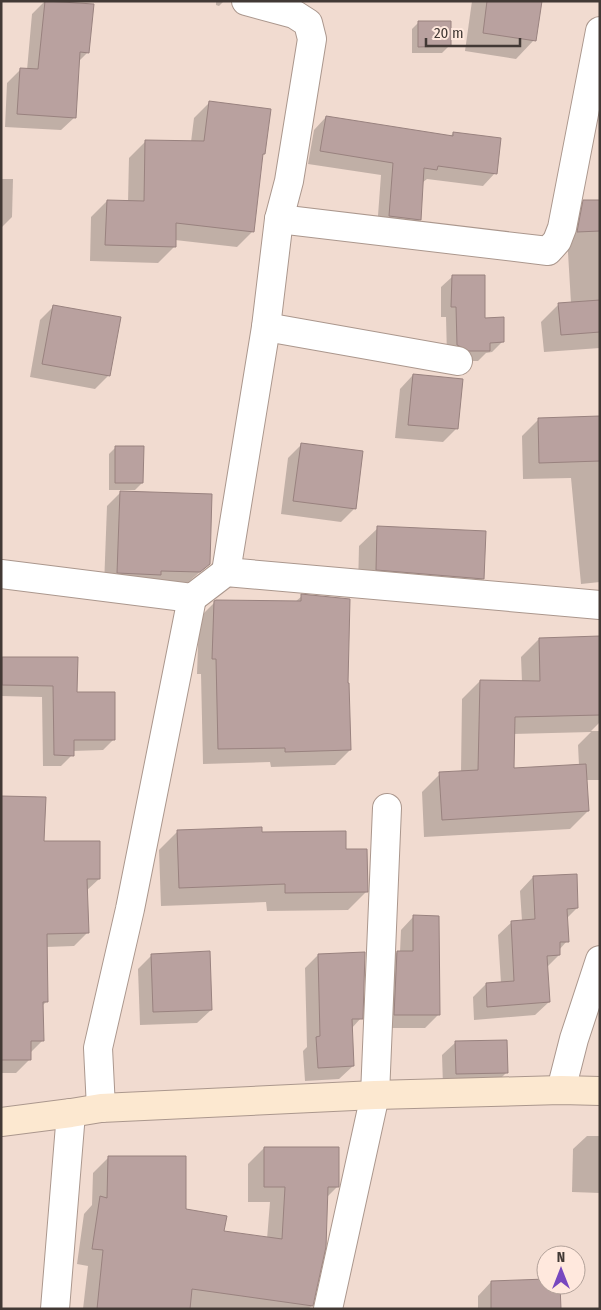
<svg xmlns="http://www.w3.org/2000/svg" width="601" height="1310" viewBox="0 0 601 1310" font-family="'Fira Sans Condensed',sans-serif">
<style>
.shadow{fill:#0003;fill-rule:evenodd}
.building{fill:#b9a19f;stroke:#99827f}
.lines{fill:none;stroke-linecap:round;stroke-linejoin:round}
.street-casing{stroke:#ab978d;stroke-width:30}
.secondary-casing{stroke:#ab978d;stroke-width:30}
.street{stroke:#fff;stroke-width:28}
.secondary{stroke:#fce8d0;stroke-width:28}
</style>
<rect width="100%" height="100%" fill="#f1dbd0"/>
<g class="shadow">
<polygon points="45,1 92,5 88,52 78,62 75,117 61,130 5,127 7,83 21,69 27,70 32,14"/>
<polygon points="216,1 224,1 219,6 216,5"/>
<polygon points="472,1 540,1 534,40 516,59 465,51"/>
<polygon points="419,22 449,46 442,53 412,53 412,29"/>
<polygon points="210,102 264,154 261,156 253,231 237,247 175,240 174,247 158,263 90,261 91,217 107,201 128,202 129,158 145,142 191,142 194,118"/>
<polygon points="326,117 450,137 453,133 495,173 483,186 427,179 423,182 420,220 407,232 377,229 381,175 308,164 314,130"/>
<polygon points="1,179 13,179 12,217 1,228"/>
<polygon points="600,201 600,348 544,352 541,322 559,304 571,303 566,219 584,202"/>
<polygon points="452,277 502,342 492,352 486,353 478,361 458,361 447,356 446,317 441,317 441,287"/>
<polygon points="53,307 109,375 95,389 30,377 40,320"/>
<polygon points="413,375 456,429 443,442 395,438 400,389"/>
<polygon points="600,418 600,582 581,584 571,478 523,479 522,436 539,419"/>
<polygon points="302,444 355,508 341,522 281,514 288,458"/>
<polygon points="116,447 142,483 135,490 109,490 109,454"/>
<polygon points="121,492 209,564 185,585 104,586 107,506"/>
<polygon points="378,528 483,579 464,597 358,588 359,546"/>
<polygon points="302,596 346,684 350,750 335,765 271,767 270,762 203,764 201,674 197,674 199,618 216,601 295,602"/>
<path d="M 600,637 L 600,722 L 591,731 L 600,731 L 600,780 L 586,780 L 588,811 L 570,829 L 424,837 L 422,792 L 440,774 L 461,772 L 462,699 L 480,681 L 522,682 L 521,657 L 539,639 ZM 591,732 L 578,745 L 579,765 L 513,769 L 513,734 Z"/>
<polygon points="3,658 75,694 114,739 103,750 73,751 72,755 61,766 43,766 42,697 1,696 1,660"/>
<polygon points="1,797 43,843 99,879 86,891 87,933 74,946 46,947 47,1001 42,1006 43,1040 30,1053 30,1059 16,1073 1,1073"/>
<polygon points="178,831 261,833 345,850 367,891 348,910 267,911 266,902 161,906 159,850"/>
<polygon points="533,877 577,908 566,919 567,941 559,950 559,955 547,967 549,1002 535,1015 474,1020 473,997 486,984 501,983 498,935 512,922 522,921 520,891"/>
<polygon points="414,916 439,1014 425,1028 381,1028 384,966 397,952 400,952 401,930"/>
<polygon points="152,955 211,1010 197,1023 140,1025 138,969"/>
<polygon points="318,955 361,1018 351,1029 353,1066 339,1079 305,1081 303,1051 307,1047 305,968"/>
<polygon points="456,1042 507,1072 493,1086 443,1087 442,1055"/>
<polygon points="587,1136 600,1136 600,1193 572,1192 573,1149"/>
<polygon points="264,1148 338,1186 327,1197 312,1306 308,1309 83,1309 88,1266 77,1264 84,1214 92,1205 93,1173 109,1157 185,1210 223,1232 267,1239 270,1202 248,1202 248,1164"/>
<polygon points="546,1281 546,1285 559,1285 560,1309 478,1309 478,1296 491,1282"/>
</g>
<g class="building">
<polygon points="45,1 94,4 89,53 80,52 76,118 17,114 20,68 38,69"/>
<polygon points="487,1 542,1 536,41 483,33"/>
<polygon points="418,21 451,21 451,46 418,47"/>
<polygon points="209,101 271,109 265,154 263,154 254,232 176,223 176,247 105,245 107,200 144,201 145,140 204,141"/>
<polygon points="326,116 453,136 453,132 501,138 497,174 438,166 437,170 424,168 421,220 389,216 393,163 320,151"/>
<polygon points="583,200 600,200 600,231 577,232"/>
<polygon points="452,275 485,275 485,318 504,317 504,342 490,343 490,351 469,351 457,345 456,307 451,307"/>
<polygon points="600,300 600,332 561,335 558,303"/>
<polygon points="53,305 121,317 110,376 42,364"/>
<polygon points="413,374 463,379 458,429 408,425"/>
<polygon points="600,416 600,461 539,463 538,418"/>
<polygon points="301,443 363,451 356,509 293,501"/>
<polygon points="115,446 144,446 143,483 115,483"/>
<polygon points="120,491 212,494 210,564 200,572 161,571 161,575 117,573"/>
<polygon points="377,526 486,531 484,579 376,570"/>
<polygon points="301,594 350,599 348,683 349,683 351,750 285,752 285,748 218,749 216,659 212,659 214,601 216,600 301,601"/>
<polygon points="600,636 600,715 515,717 514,768 586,764 589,811 442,820 439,772 478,770 480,680 540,681 539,638"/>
<polygon points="2,657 78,657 77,692 115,692 115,740 74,740 74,756 54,755 53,686 2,685"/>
<polygon points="1,796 46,797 44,841 100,841 100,879 87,879 89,933 47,934 48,1002 43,1002 44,1041 31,1041 31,1060 1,1060"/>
<polygon points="262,827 262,832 346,831 346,849 367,849 368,892 285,893 285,884 179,888 177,830"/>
<polygon points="577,874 578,908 567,909 569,942 560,942 560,955 547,956 550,1002 487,1007 486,983 514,981 511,921 535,919 533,876"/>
<polygon points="413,915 439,916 440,1015 394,1015 397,951 413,951"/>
<polygon points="210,951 212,1010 153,1012 151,954"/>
<polygon points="365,952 363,1019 352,1019 354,1066 318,1068 316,1037 320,1036 318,954"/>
<polygon points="507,1040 508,1073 456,1074 455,1041"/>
<polygon points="264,1147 339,1147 339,1187 328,1187 326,1247 313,1306 192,1289 190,1309 97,1309 103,1250 92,1249 100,1196 107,1198 108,1156 186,1156 186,1209 227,1216 224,1231 282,1239 285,1187 264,1187"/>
<polygon points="546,1279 546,1285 560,1285 561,1309 491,1309 491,1281"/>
</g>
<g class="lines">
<g class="street-casing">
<g id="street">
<polyline points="279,219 548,251 557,241 562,228 600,31"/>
<polyline points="266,327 458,361"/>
<polyline points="226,572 266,327 279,219 289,181 312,39 308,23 294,14 246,1"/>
<polyline points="1,574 192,598 226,572 600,605"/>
<polyline points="561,1090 574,1039 600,960"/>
<polyline points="101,1108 98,1048 130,909 192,598"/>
<polyline points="55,1309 71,1113"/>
<polyline points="328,1309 375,1095 387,808"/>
</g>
</g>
<g class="secondary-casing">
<polyline id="secondary" points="1,1122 71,1113 101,1108 375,1095 561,1090 600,1091"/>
</g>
<use href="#street" class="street"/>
<use href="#secondary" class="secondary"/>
</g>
<rect width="601" height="1310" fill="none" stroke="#423935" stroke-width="5"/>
<g transform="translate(561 1270)"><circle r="24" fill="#ffe8dd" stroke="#b3a29a"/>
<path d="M0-4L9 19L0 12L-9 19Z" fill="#7747bf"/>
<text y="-8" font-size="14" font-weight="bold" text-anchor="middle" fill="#423935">N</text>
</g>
<path d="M426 38v8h94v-8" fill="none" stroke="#423935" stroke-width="2.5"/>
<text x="434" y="38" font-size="15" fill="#423935" stroke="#ffe8dd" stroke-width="4" paint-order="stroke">20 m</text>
</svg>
